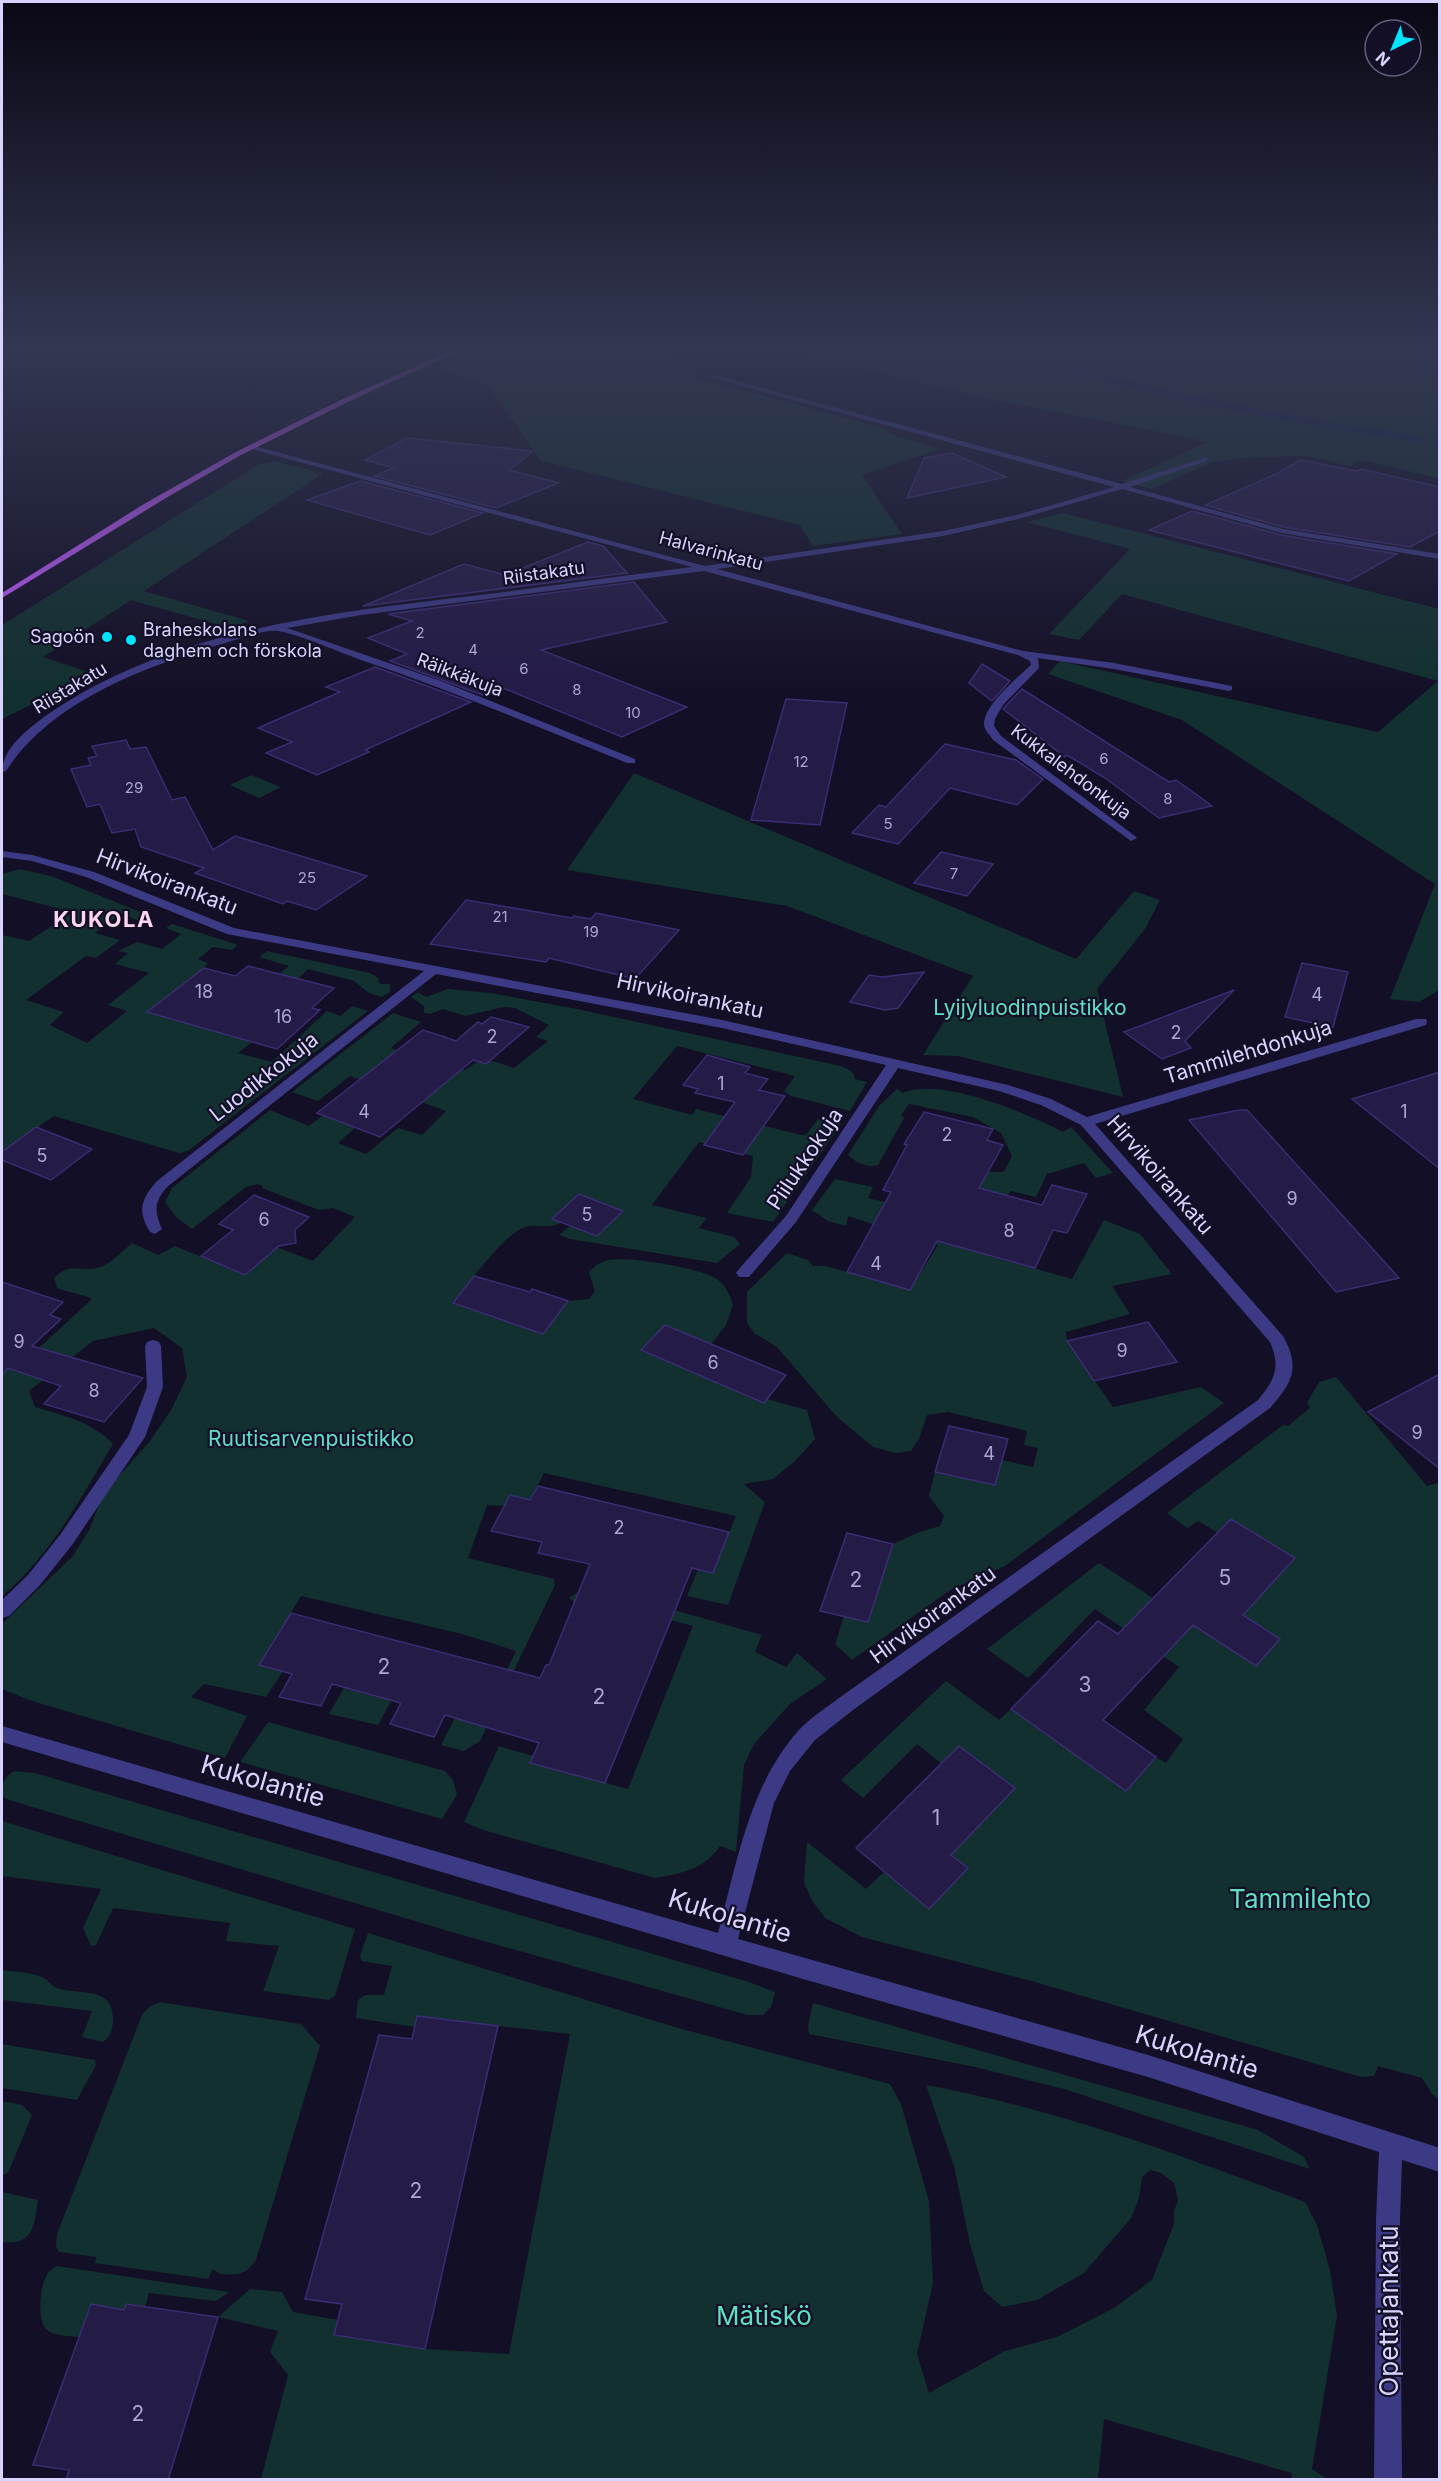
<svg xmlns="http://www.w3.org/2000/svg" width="1441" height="2481" viewBox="0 0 1441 2481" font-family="Inter,sans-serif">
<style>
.green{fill:#12302f}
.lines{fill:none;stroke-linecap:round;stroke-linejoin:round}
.stream{stroke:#0c2248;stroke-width:6}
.building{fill:#241b47;stroke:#3b2d73;stroke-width:1.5}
.minor{fill:#3d3a85;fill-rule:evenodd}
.major{fill:#c25bff;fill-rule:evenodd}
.poi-dot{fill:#00e5ff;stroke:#130f26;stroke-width:2}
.labels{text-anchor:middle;stroke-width:4.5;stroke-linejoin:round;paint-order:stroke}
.far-number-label{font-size:15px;fill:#aca6d1}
.far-street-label{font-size:18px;fill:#d9d4ff;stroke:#130f26}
.far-poi-label{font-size:18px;fill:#d9d4ff;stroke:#130f26;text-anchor:start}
.number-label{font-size:18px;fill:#aca6d1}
.street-label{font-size:21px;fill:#d9d4ff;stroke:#130f26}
.park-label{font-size:21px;fill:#5fe0c0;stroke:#130f26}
.near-number-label{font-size:21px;fill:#aca6d1}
.far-district-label{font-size:22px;font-weight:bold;letter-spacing:1.5px;fill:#ffd6f0;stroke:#130f26}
.near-street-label{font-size:26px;fill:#d9d4ff;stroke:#130f26}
.near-park-label{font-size:26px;fill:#5fe0c0;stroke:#130f26}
</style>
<rect width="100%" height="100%" fill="#130f26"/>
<g class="green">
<polygon points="476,350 690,350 654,361 705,371 690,376 883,428 890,434 939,449 862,475 902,534 813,546 800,525 541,461 487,384 434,368"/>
<polygon points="784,350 1439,350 1439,478 1361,460 1350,466 1307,456 1253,457 1212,462 1152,489 1122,481 1208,442 985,398"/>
<polygon points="274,461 324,473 144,591 249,621 230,628 131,600 43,657 94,674 2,719 2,625 258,465"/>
<polygon points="1063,513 1439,609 1439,990 1419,1002 1390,999 1435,884 1182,720 1048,674 1060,661 1378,732 1438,681 1122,594 1079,640 1049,634 1130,549 1027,522"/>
<polygon points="634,773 1076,959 1134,891 1160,900 1145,929 1097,989 1123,1097 958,1056 923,1055 973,976 787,906 567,870"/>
<polygon points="251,775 281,787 259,798 230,785"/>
<polygon points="19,869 51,876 150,916 142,922 121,914 95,933 120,940 96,958 86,956 26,1000 64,1012 50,1025 87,1043 127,1011 108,1005 149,973 115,964 128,953 118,951 137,942 162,949 181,934 166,928 172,924 238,945 232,950 213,947 198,959 208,963 204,968 148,1012 180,1022 202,1004 278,975 289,966 259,957 267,951 370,973 378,978 380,984 390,984 390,992 382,997 369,993 354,981 308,969 237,1037 252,1042 238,1053 272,1062 327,1011 340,1016 352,1006 368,1011 188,1151 179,1153 54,1116 2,1152 2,935 29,941 73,912 2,894 2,874"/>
<path d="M 448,989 L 491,993 L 577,1009 L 841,1066 C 848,1069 854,1071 855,1079 L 867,1082 L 850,1111 L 791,1096 L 784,1091 L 795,1076 L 677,1046 L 633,1099 L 692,1115 L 696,1109 L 801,1135 L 806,1135 L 818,1119 L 841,1124 L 773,1222 L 727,1213 L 751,1177 L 753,1156 L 699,1142 L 652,1205 L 707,1218 L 699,1228 L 734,1237 L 740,1244 L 717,1263 L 570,1239 L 559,1235 L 570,1226 L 597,1236 L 622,1211 L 579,1194 L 553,1218 L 562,1222 C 550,1230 538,1223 525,1227 C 505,1233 467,1285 453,1303 L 542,1334 L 568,1301 L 589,1299 L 595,1291 L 589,1272 C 595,1266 601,1261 609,1260 C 629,1256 699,1268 715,1278 C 726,1284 729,1294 733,1305 L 726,1325 L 711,1344 L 665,1325 L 642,1351 L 757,1400 L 764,1402 L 767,1399 L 807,1410 L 815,1439 L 795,1461 L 773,1479 L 744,1484 L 765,1502 L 728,1605 L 687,1596 L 698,1569 L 713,1572 L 736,1516 L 544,1473 L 530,1500 L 510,1495 L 504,1506 L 487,1505 L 468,1558 L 554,1579 L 555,1585 L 480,1741 L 464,1751 L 441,1745 L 455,1718 L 480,1725 L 516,1651 L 462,1634 L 301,1596 L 259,1665 L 283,1671 L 266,1697 L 204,1684 L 191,1697 L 247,1716 L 225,1758 L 32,1701 L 2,1689 L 2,1624 L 73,1556 L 90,1528 L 103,1494 L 150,1441 L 171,1410 L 187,1377 L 182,1348 L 154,1328 L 93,1341 L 29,1391 L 35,1407 C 62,1415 93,1422 113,1444 C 80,1499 52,1554 2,1596 L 2,1366 L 15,1370 L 92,1299 C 80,1293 69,1293 57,1288 L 54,1278 C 71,1260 81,1274 100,1267 C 112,1263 122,1251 132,1243 L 158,1255 L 175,1246 L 245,1275 L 263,1242 L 313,1261 L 355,1217 L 333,1208 L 319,1210 L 262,1188 L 263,1186 L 258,1184 L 246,1187 L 192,1229 L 176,1217 L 165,1202 L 172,1188 L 270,1110 L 309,1126 L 323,1115 L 355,1128 L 338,1143 L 366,1154 L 398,1128 L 422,1135 L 446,1111 L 350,1076 L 318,1101 L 292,1092 L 393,1013 L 421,1022 L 391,1048 L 413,1056 L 441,1035 L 446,1036 L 449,1051 L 448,1064 L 465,1070 C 484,1055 493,1061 514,1068 L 548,1041 L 536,1037 L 549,1025 L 515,1008 L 504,1007 L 465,1016 L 443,1009 L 430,1014 L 424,1013 L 424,1006 L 411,997 L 418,992 L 426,997 Z"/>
<path d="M 897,1089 L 903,1093 C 940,1076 1029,1114 1063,1132 L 1071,1127 L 1113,1173 L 1096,1178 L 1084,1163 L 1047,1174 L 1036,1197 L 1011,1191 L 1005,1198 L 986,1255 L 1072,1279 L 1104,1220 L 1140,1234 L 1172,1274 L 1112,1286 L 1130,1314 L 1066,1332 L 1067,1341 L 1113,1407 L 1201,1387 L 1224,1403 L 1005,1566 L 950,1590 L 852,1660 L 835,1644 L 844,1616 L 868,1622 L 893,1544 L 919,1532 L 940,1526 L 944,1516 L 929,1496 L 935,1472 L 995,1485 L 1002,1460 L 1033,1467 L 1038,1448 L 1024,1445 L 1027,1431 L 948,1412 L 927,1415 L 919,1439 L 911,1451 L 896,1453 L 873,1447 L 837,1417 L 777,1347 L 754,1333 L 747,1323 L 747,1292 L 787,1253 L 808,1260 L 813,1266 L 826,1266 L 910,1290 L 938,1245 L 848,1216 L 846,1226 L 828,1221 L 812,1210 L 835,1179 L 873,1187 L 868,1198 L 917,1210 L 966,1165 L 991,1172 L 1004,1172 L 1012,1156 L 1001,1133 L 973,1117 L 909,1104 L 901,1115 L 904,1118 L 878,1165 C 867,1168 856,1163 848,1155 L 879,1106 Z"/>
<polygon points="1336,1377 1427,1486 1439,1483 1439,2100 1432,2094 1422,2078 1378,2066 1374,2076 1361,2077 1028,1980 862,1937 825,1918 811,1899 804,1882 807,1842 866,1889 884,1872 929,1909 968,1868 951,1855 942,1764 917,1744 863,1798 841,1780 946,1681 999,1720 1011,1709 1126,1791 1156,1757 1166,1763 1183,1739 1144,1710 1179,1667 1095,1609 1028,1678 987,1649 1099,1563 1256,1665 1279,1639 1243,1615 1295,1558 1231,1519 1217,1532 1198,1521 1187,1528 1167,1513 1283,1425 1288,1426 1310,1408 1307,1403 1319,1382"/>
<path d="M 597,1588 L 762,1635 L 755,1652 L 786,1667 L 797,1653 L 827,1679 L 790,1704 L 754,1744 L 744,1765 L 736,1852 L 720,1846 C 705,1869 680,1874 655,1878 L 483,1830 L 464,1822 L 499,1746 L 533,1756 L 530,1763 L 628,1789 L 693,1626 L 602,1602 L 599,1609 L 574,1602 L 569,1598 L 581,1590 Z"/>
<polygon points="344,1688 391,1701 378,1725 329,1714"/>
<polygon points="268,1722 445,1771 453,1780 457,1795 442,1819 439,1818 240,1762"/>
<path d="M 14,1771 L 35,1773 L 749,1982 L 775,1992 L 771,2007 L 763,2015 L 748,2015 L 455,1933 L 9,1800 L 2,1796 C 1,1785 4,1777 14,1771 Z"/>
<polygon points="2,1821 355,1929 335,1996 329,2000 263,1991 279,1946 226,1941 230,1923 113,1908 96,1945 91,1946 83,1928 101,1889 2,1876"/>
<path d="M 368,1933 L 678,2028 L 890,2084 L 901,2104 L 929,2201 L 933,2283 L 917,2354 L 929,2393 L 1005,2351 L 1057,2337 L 1114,2308 L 1152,2280 L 1174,2224 L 1174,2211 L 1178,2200 L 1174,2183 L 1161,2173 L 1150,2170 L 1142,2177 L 1139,2198 L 1131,2218 L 1084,2273 L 1037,2300 L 1002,2307 L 984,2291 L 970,2244 L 954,2166 L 926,2085 C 1057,2109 1181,2155 1305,2202 L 1317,2225 L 1330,2270 L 1337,2316 L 1312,2469 L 1327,2479 L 1292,2479 L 1292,2473 L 1104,2419 L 1098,2479 L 261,2479 L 288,2375 L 270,2352 L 278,2331 L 218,2317 L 250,2289 L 282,2292 L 293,2312 L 338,2320 L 334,2335 L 425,2349 L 509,2354 L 570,2034 L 498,2026 L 415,2027 L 356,2018 L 358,2000 L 365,1995 L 384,1995 L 392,1966 L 362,1961 L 360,1956 Z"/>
<path d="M 2,1970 C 14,1972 36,1972 47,1980 C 47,1980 53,1986 53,1986 C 75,1998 115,1982 113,2022 C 112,2030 110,2037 103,2042 L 82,2037 L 92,2011 L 2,2000 Z"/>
<path d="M 159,2002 L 301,2024 L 320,2046 L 256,2260 C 244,2276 239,2275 220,2274 L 213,2269 L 208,2279 L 95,2263 L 96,2257 L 59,2252 L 56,2247 L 57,2234 L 142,2015 L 148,2008 Z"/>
<polygon points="813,2003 1258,2130 1304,2157 1310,2169 1064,2089 975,2067 809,2034 808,2026"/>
<polygon points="2,2044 95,2060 96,2065 77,2100 2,2088"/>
<polygon points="2,2101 22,2105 32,2115 8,2173 2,2175"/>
<path d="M 2,2192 L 38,2200 C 34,2225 34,2246 2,2242 Z"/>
<path d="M 57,2266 L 229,2292 L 216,2301 L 149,2293 L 145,2307 L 124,2310 L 92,2304 L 79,2337 C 70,2336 54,2336 47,2330 C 36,2321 40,2281 49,2272 C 51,2269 54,2268 57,2266 Z"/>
</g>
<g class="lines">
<g class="stream">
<path d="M 995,350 C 1134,388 1275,419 1418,439"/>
<polyline points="1436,442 1440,442"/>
</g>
</g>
<g class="building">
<polygon points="407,438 533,451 509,470 559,483 496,508 374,476 394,468 365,460"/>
<polygon points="952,453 1006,477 907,498 924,458"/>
<polygon points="1301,460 1356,471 1361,469 1440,487 1440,531 1410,547 1283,527 1205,505 1276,474"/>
<polygon points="360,481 483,513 430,535 307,500"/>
<polygon points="1192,511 1281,535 1397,554 1349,581 1149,530"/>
<polygon points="588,542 603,546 627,573 363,606 464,564 505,575"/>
<polygon points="634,582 667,622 541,650 687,707 622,737 503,688 485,696 390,661 407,654 368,638 412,621 388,614"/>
<polygon points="982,664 1010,681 992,701 969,683"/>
<polygon points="375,667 471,702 365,750 369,752 317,775 266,753 292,742 258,728 340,692 326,687"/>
<polygon points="1022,689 1169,782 1176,780 1212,806 1159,818 1105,778 1067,755 1065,757 1003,709"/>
<polygon points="786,699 847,703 820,825 751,820"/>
<polygon points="126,740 130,749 146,747 172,800 185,797 213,850 235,836 367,876 316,910 287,901 283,904 195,873 204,868 141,847 135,829 112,833 100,804 87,807 71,769 91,765 88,758 97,756 92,746"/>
<polygon points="945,744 1016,760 1043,779 1017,805 950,788 898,844 852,833 879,805 886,807"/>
<polygon points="941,852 993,864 967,896 914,883"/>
<polygon points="466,900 572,918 574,916 591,919 596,913 679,930 635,979 549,958 546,962 430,944"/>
<polygon points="1302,963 1348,972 1333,1027 1285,1017"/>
<polygon points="248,966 334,988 312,1008 320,1010 277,1049 147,1012 204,968 235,976"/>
<polygon points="924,972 898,1008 885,1010 850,1002 869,975 882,977"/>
<polygon points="1234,990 1185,1041 1191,1048 1162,1059 1124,1032"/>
<polygon points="491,1017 529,1027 486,1064 473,1060 380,1137 317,1113 423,1030 456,1041 478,1022 482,1024"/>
<polygon points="707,1055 750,1067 745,1073 768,1079 759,1090 785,1096 743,1155 704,1145 735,1102 695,1093 698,1089 683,1085"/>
<polygon points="1440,1072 1440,1169 1352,1099"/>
<polygon points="1239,1110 1247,1110 1399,1278 1336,1292 1189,1120"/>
<polygon points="924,1112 993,1129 987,1140 1003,1145 979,1188 1042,1205 1052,1185 1087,1194 1067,1233 1053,1230 1035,1268 937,1241 910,1290 847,1272 891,1192 883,1190 907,1145 904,1144"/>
<polygon points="36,1127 92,1149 51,1180 2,1160 2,1152"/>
<polygon points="579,1194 623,1211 597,1236 552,1219"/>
<polygon points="254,1195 309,1217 295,1230 296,1243 279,1246 245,1275 201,1256 233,1230 219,1224"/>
<polygon points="474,1276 530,1292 532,1289 568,1301 543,1334 453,1303"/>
<polygon points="2,1282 63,1302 50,1315 61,1319 32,1346 143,1378 104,1422 44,1404 61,1386 8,1368 2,1375"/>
<polygon points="1148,1322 1177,1362 1094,1381 1067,1341"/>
<polygon points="665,1325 711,1344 786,1375 764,1403 641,1350"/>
<polygon points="1440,1374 1440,1469 1368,1412"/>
<polygon points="949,1426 1008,1439 995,1485 935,1472"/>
<polygon points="538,1486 729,1532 713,1573 692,1568 605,1783 530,1763 539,1743 445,1715 434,1737 390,1724 401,1703 332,1684 321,1706 279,1697 292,1674 259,1665 291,1613 540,1678 546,1665 549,1665 590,1564 538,1553 542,1542 491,1531 510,1495 530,1500"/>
<polygon points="1231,1519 1295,1558 1243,1615 1280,1639 1256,1666 1193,1625 1103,1720 1156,1757 1126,1791 1011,1709 1098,1621 1118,1634"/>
<polygon points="847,1533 893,1544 868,1622 820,1611"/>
<polygon points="959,1746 1015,1788 951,1855 968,1868 929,1909 856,1848"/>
<polygon points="417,2016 498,2026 425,2349 334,2335 342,2304 305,2299 379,2035 412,2039"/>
<polygon points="91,2304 124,2310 126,2304 218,2317 168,2480 66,2480 69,2470 33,2465"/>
</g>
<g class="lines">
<g class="minor">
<path d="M 711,374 L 1122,484 L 1207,457 L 1207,461 L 1130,487 L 1283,529 L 1440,554 L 1440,559 L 1282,533 L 1122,489 L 1022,518 L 943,536 L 717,569 L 1023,651 L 1114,663 L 1232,686 L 1232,690 L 1229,691 L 1114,669 L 1038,658 L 1039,668 L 1003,705 L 995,719 L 994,726 L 1001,736 L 1135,836 L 1137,838 L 1131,841 L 993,740 C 990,735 984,730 984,724 C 984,705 1018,677 1031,665 L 1030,661 L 1018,655 L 704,571 L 361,615 L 287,628 L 441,681 L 635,759 L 635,763 L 627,763 C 540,728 453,691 364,661 C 338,652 304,636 278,631 C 266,629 238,639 225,643 C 147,666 52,700 6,771 L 2,772 C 2,749 27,730 44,717 C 171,628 331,613 480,595 C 551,586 621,576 692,567 L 250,449 L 250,445 L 705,566 L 943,531 L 1017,515 L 1114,487 L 709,377 Z"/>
<path d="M 2,851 L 32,855 L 94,872 L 234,928 L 722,1020 L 1008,1085 L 1051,1099 L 1087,1117 L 1416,1019 L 1426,1019 L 1427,1022 L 1426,1025 L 1095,1124 L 1283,1336 C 1301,1368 1292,1383 1270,1408 L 853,1710 L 815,1740 L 790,1771 L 774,1803 L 738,1939 L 1148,2055 L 1440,2148 L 1440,2172 L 1402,2160 L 1400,2220 L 1402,2480 L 1374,2480 L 1376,2220 L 1379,2152 L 1148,2077 L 803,1979 L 2,1742 L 2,1726 L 718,1933 C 737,1862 749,1786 799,1730 C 810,1718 826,1708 839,1698 L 1258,1400 C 1275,1380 1281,1367 1270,1342 L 1081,1125 L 1041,1105 L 999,1091 L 898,1068 L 796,1222 L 749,1277 L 739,1277 L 736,1273 L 739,1269 L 786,1216 L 886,1065 L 722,1028 L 436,974 L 167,1187 C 154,1202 154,1211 162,1229 L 155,1234 L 150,1232 C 137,1211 141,1199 157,1181 L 424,971 L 227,934 L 86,877 L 32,861 L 2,857 Z"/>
<polygon points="153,1340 159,1342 161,1346 163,1387 145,1437 72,1545 40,1585 9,1616 2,1618 2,1600 28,1575 60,1535 129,1435 147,1387 145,1346 147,1342"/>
</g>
<polygon class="major" points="453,350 461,350 350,401 241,455 171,495 2,598 2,593 144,504 236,452 345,398"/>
</g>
<linearGradient id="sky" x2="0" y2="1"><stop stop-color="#0a0815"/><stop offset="0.5" stop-color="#333752"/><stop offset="1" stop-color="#333752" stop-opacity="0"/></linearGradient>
<rect width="1441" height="697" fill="url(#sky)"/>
<g class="poi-dot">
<circle cx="107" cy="637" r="6"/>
<circle cx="131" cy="640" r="6"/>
</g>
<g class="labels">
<g class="far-number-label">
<text x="420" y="638">2</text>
<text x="473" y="655">4</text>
<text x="524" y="674">6</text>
<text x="577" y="695">8</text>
<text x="633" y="718">10</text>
<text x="1104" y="764">6</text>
<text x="801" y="767">12</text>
<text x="134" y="793">29</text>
<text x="1168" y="804">8</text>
<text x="888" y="829">5</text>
<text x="954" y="879">7</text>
<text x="307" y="883">25</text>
<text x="500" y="922">21</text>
<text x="591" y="937">19</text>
</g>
<g class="far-street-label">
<text transform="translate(711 551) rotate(15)" y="6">Halvarinkatu</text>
<text transform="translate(544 573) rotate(-8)" y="6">Riistakatu</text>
<text transform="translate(460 675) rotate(21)" y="6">Räikkäkuja</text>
<text transform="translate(70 688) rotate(-31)" y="6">Riistakatu</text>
<text transform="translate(1071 772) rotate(37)" y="6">Kukkalehdonkuja</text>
</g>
<g class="far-poi-label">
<text x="143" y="636">Braheskolans<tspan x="143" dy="21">daghem och förskola</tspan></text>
<text x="95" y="643" text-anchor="end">Sagoön</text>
</g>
<g class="number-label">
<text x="204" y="998">18</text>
<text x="1317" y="1001">4</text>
<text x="283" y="1023">16</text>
<text x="1176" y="1039">2</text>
<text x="492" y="1043">2</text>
<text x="721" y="1090">1</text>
<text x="364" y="1118">4</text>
<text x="1404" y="1118">1</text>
<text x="947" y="1141">2</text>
<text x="42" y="1162">5</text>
<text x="1292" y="1205">9</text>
<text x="587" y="1221">5</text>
<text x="264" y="1226">6</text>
<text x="1009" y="1237">8</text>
<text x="876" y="1270">4</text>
<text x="19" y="1348">9</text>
<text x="1122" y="1357">9</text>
<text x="713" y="1369">6</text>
<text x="94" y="1397">8</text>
<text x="1417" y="1439">9</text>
<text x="989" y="1460">4</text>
<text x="619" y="1534">2</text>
</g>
<g class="street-label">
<text transform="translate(167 882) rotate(21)" y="7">Hirvikoirankatu</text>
<text transform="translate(690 996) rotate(12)" y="7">Hirvikoirankatu</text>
<text transform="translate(1248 1052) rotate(-17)" y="7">Tammilehdonkuja</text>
<text transform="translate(264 1077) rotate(-38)" y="7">Luodikkokuja</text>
<text transform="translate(805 1159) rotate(-56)" y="7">Piilukkokuja</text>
<text transform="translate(1160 1175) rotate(49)" y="7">Hirvikoirankatu</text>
<text transform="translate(933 1615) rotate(-36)" y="7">Hirvikoirankatu</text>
</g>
<g class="park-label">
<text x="1030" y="1015">Lyijyluodinpuistikko</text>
<text x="311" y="1446">Ruutisarvenpuistikko</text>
</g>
<g class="near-number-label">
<text x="1225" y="1585">5</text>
<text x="856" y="1587">2</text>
<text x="384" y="1674">2</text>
<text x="1085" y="1692">3</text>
<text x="599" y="1704">2</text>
<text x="936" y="1825">1</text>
<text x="416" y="2198">2</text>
<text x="138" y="2421">2</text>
</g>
<g class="far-district-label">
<text x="104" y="927">KUKOLA</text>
</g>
<g class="near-street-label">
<text transform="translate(263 1781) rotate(16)" y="9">Kukolantie</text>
<text transform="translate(730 1916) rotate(17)" y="9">Kukolantie</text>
<text transform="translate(1197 2052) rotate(17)" y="9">Kukolantie</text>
<text transform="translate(1389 2311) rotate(-90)" y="9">Opettajankatu</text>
</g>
<g class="near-park-label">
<text x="1300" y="1908">Tammilehto</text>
<text x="764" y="2325">Mätiskö</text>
</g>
</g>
<rect width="1441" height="2481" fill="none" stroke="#d9d4ff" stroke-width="6"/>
<g transform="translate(1393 48) rotate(223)"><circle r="28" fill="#130f26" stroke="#625e7d" stroke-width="1.5"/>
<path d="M0-4.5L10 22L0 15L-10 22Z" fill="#00e5ff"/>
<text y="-9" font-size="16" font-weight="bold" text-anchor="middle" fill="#d9d4ff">N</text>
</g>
</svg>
